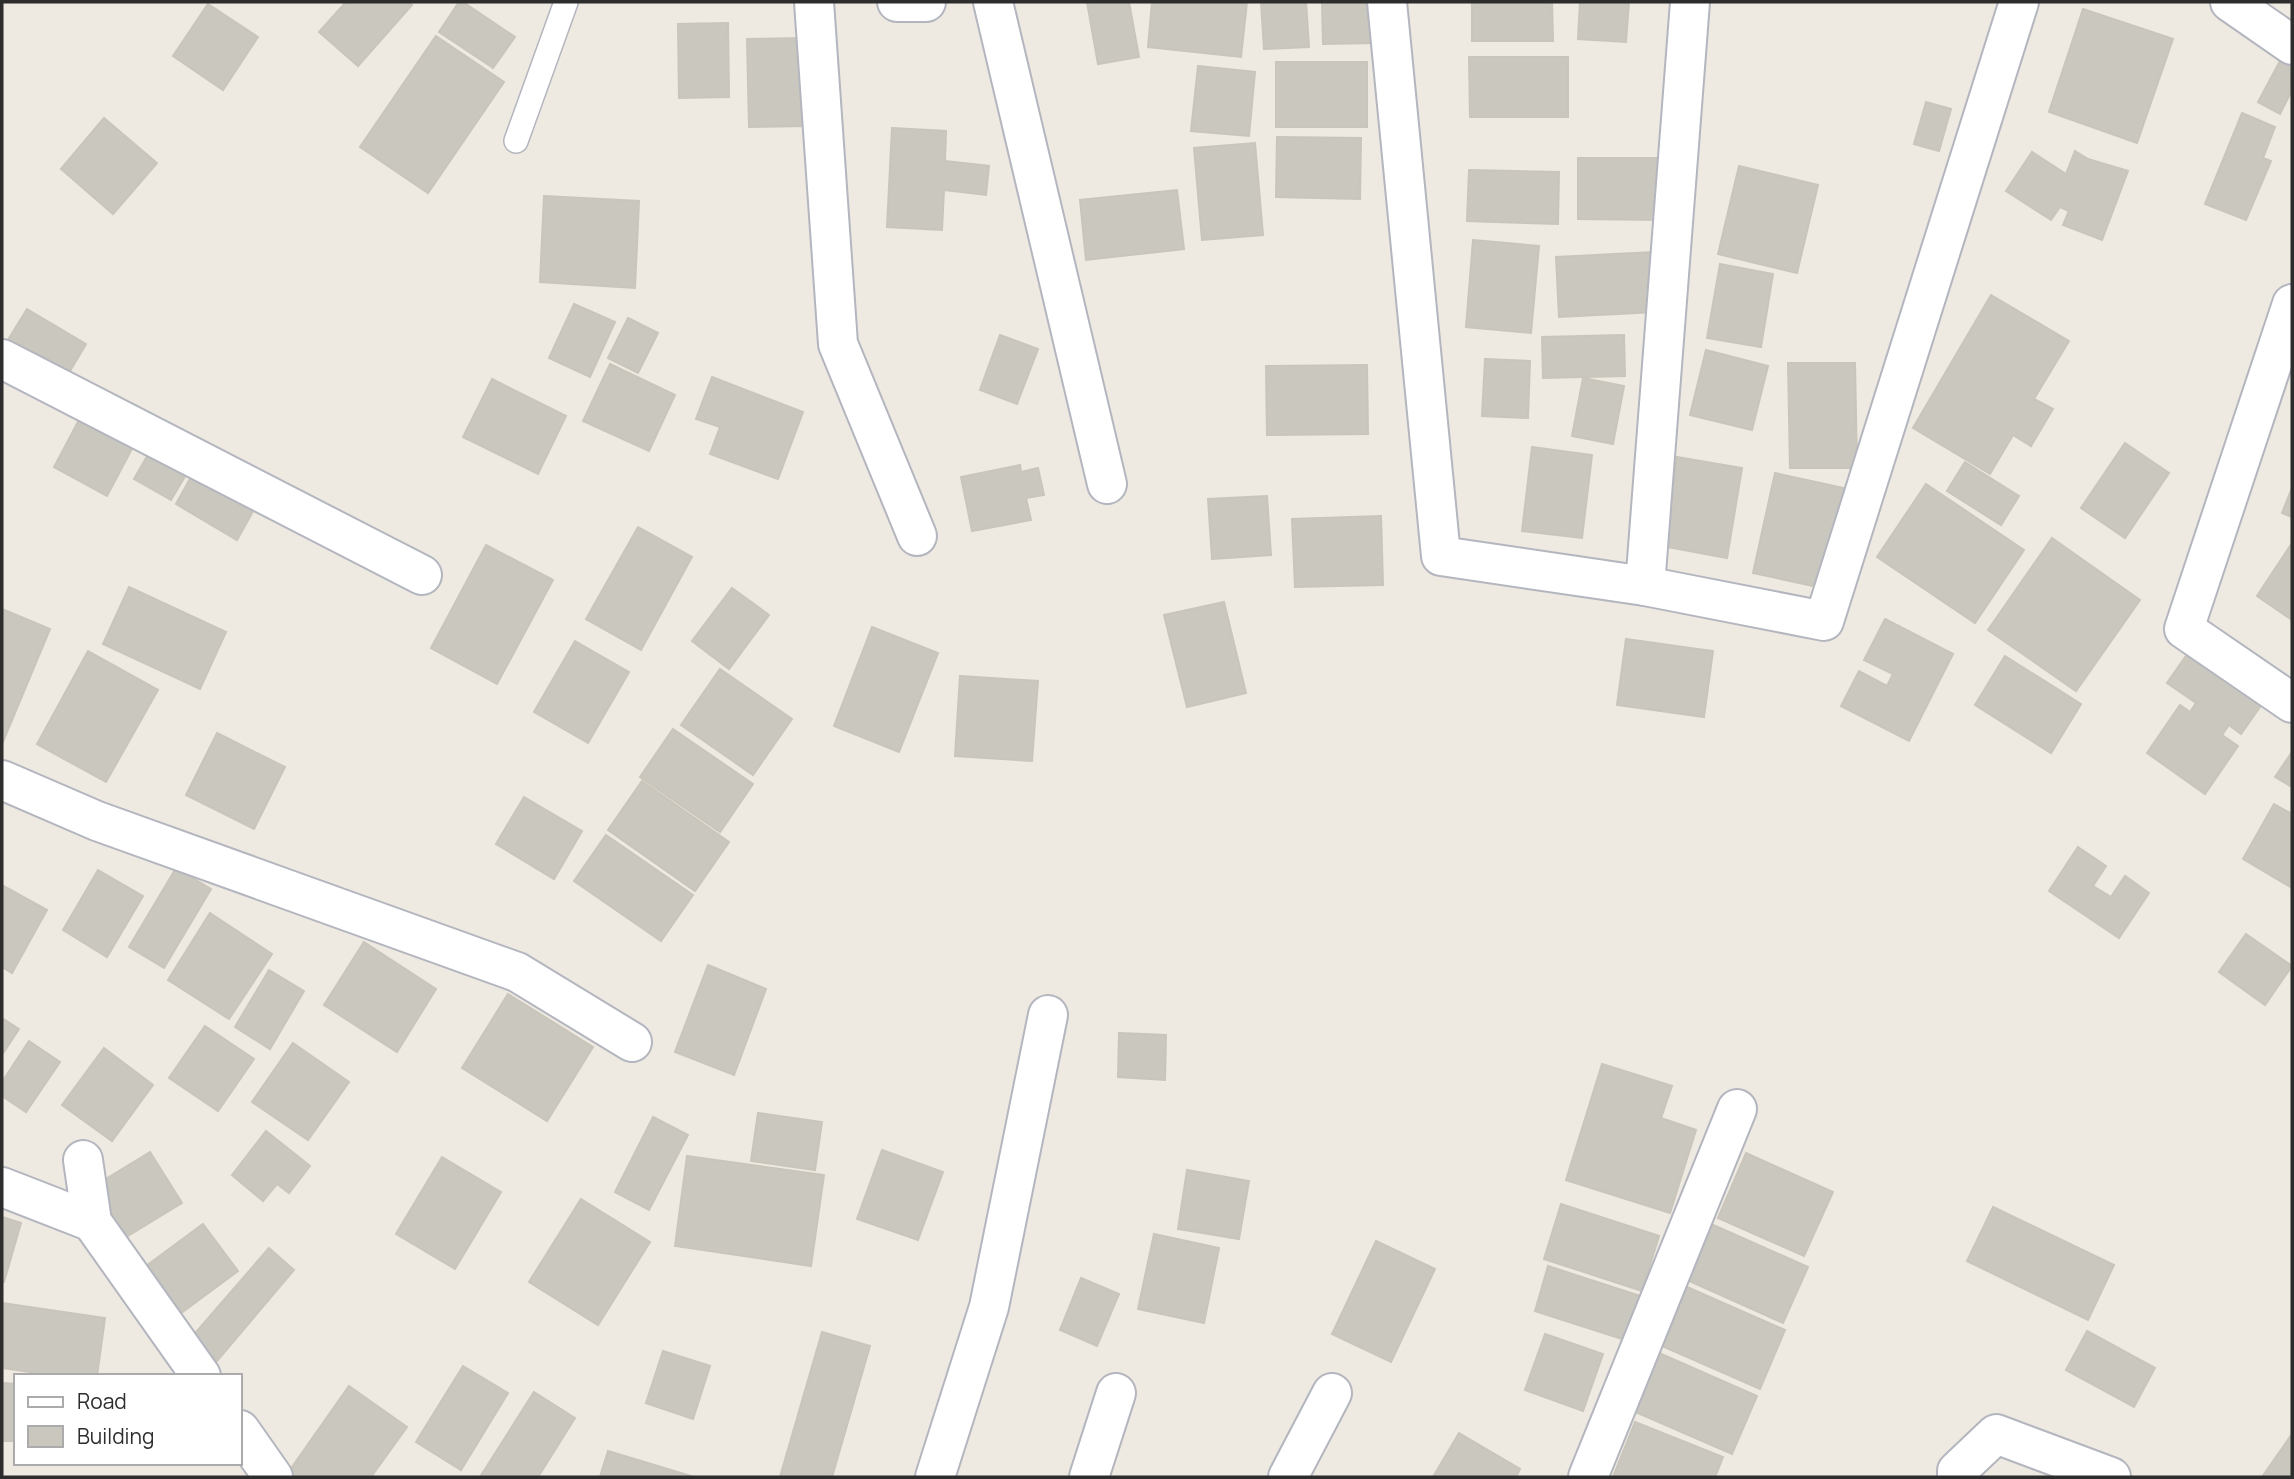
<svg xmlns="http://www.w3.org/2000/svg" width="2294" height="1479" viewBox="0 0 2294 1479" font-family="Manrope,sans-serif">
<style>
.building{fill:#cac7bf;stroke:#c9c5ba;stroke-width:2}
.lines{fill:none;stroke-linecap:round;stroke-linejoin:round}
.service-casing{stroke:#b4b6bf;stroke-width:26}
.minor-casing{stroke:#b4b6bf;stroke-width:42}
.service{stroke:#fff;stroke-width:23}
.minor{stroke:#fff;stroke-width:38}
</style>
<rect width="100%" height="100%" fill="#eee9e1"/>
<g class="building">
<polygon points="346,2 408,2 412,5 358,66 319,32"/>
<polygon points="459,2 463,2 515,37 493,68 439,32"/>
<polygon points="1087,2 1129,2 1139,57 1098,64"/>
<polygon points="1152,2 1247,2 1241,57 1148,47"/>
<polygon points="1261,2 1306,2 1309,47 1264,49"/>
<polygon points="1322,2 1375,2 1376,43 1323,44"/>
<polygon points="1472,2 1552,2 1553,41 1472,41"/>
<polygon points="1580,2 1629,2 1626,42 1578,39"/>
<polygon points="208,4 258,37 223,90 173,56"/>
<polygon points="2083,9 2173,39 2137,143 2049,112"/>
<polygon points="728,23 729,97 679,98 678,24"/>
<polygon points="436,36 504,82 428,193 360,147"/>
<polygon points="805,38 807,126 749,127 747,39"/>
<polygon points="1469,57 1568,57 1568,117 1470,117"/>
<polygon points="2280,61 2292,68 2292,90 2280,114 2258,102"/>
<rect x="1276" y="62" width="91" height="65"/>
<polygon points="1198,66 1255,72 1249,136 1191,131"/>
<polygon points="1926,102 1951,109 1939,151 1914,144"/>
<polygon points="2242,113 2275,127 2263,158 2271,161 2246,220 2205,204"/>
<polygon points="104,118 157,163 113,214 61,169"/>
<polygon points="892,128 946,131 945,161 989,166 986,195 944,190 942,230 887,227"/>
<polygon points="1277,137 1361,138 1360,199 1276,197"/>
<polygon points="1255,143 1263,235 1202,240 1194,148"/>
<polygon points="2075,151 2088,159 2128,171 2102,240 2063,225 2069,211 2060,207 2051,220 2006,191 2032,152 2066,174"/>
<polygon points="1578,158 1662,158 1662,220 1578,219"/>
<polygon points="1739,166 1818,185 1797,273 1718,254"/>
<polygon points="1469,170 1559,172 1558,224 1467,221"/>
<polygon points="1177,190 1184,249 1086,260 1080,200"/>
<polygon points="544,196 639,201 635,288 540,282"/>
<polygon points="1473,240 1539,246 1531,333 1466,327"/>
<polygon points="1653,252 1656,312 1559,317 1556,257"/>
<polygon points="1720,264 1773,274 1761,347 1707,338"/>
<polygon points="1991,295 2069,341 2034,399 2053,409 2031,446 2013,435 1990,474 1913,428"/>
<polygon points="574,304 615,322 590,377 549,358"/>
<polygon points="27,309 86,344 63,383 3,348"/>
<polygon points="628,318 658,333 638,373 608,358"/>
<polygon points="1000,335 1038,349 1017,404 980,390"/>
<polygon points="1624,335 1625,376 1543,378 1542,337"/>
<polygon points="1706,350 1768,366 1752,430 1690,415"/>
<polygon points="1485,359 1530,361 1528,418 1482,416"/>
<polygon points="1788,363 1855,363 1857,468 1790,468"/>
<polygon points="610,364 675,395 649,451 583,421"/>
<polygon points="1367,365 1368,434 1267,435 1266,366"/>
<polygon points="712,377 803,412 778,479 710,454 720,427 696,419"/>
<polygon points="1583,378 1624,386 1613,444 1572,436"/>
<polygon points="492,379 566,416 538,474 463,437"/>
<polygon points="81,416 134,445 107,496 54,467"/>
<polygon points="2125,443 2169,473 2125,538 2081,508"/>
<polygon points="153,446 190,468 171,500 134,479"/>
<polygon points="1532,447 1592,455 1582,538 1522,531"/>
<polygon points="1677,457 1742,468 1727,558 1662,546"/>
<polygon points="1965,462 2019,496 2001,525 1947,491"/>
<polygon points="1020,465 1021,472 1038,468 1044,495 1026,498 1031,520 972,531 961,477"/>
<polygon points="195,470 256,506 237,540 176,504"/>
<polygon points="1775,473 1848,489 1827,589 1753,573"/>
<polygon points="1926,484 2024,550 1975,623 1877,557"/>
<polygon points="2292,488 2292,517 2282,513"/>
<polygon points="1267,496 1271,555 1212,559 1208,499"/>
<polygon points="1381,516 1383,585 1295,587 1292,519"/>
<polygon points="638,527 692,557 641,650 586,619"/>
<polygon points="2052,538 2140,600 2076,691 1988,630"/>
<polygon points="2292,543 2292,620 2257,596"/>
<polygon points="486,545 553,580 497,684 431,648"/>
<polygon points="129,587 226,632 200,689 103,644"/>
<polygon points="732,588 769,615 729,669 692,641"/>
<polygon points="1224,602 1246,693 1187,707 1164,615"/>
<polygon points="2,609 50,629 2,744"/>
<polygon points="1885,619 1953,654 1909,741 1841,706 1859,671 1887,686 1893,674 1864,660"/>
<polygon points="872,627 938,653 899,752 834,726"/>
<polygon points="1626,639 1713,651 1704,717 1617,705"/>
<polygon points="575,641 629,672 588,743 534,712"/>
<polygon points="2195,643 2269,694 2241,734 2229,725 2222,735 2238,746 2205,794 2147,753 2180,705 2190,712 2196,703 2167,683"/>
<polygon points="88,651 158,690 106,782 37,744"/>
<polygon points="2005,656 2081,704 2051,753 1975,705"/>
<polygon points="720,669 792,719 753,775 681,725"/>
<polygon points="960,676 1038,681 1032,761 955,756"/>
<polygon points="673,729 753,784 720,832 640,777"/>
<polygon points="217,733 285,767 254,829 186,795"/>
<polygon points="2292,752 2292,787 2275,777"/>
<polygon points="642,781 729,842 695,891 608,830"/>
<polygon points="524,797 582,831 554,879 496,844"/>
<polygon points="2274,804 2292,814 2292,888 2243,859"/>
<polygon points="606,835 693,895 661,941 574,881"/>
<polygon points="2078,847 2106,866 2093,886 2111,897 2125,876 2149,893 2119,938 2049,891"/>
<polygon points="176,868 211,889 164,968 129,947"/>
<polygon points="98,870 143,896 107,957 63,930"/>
<polygon points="2,885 47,910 12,973 2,967"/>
<polygon points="210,913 272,954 229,1019 168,980"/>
<polygon points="2246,934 2292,966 2265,1005 2219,972"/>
<polygon points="364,942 436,989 397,1052 324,1005"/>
<polygon points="708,965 766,989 734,1075 675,1052"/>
<polygon points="269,970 304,991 270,1049 235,1027"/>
<polygon points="508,994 593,1047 547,1121 462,1068"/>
<polygon points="2,1018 19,1029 2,1055"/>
<polygon points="205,1026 254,1059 218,1111 169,1078"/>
<polygon points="1119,1033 1166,1035 1165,1080 1118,1077"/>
<polygon points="29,1041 60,1062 26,1112 2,1096 2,1082"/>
<polygon points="293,1043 349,1082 308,1140 252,1102"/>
<polygon points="104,1048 153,1085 112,1141 62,1105"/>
<polygon points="1602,1064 1672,1086 1661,1118 1696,1130 1670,1213 1566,1180"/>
<polygon points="758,1113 822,1122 815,1170 751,1161"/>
<polygon points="653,1117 688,1135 649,1210 615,1192"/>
<polygon points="266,1131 310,1166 289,1193 277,1184 263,1201 232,1175"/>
<polygon points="882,1150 943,1172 918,1240 857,1219"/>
<polygon points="150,1152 182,1203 123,1239 91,1188"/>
<polygon points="1746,1153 1833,1192 1804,1256 1718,1218"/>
<polygon points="687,1156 824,1175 811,1266 675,1246"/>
<polygon points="442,1157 501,1192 455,1269 396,1234"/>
<polygon points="1187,1170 1249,1181 1239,1239 1178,1229"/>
<polygon points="581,1199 650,1242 598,1325 529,1282"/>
<polygon points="1561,1204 1659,1236 1642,1291 1544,1259"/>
<polygon points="1993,1207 2114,1265 2088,1320 1967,1261"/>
<polygon points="2,1217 21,1223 4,1282 2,1282"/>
<polygon points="203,1224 238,1271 177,1316 142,1269"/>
<polygon points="1711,1224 1808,1267 1783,1323 1687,1280"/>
<polygon points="1154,1234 1219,1248 1204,1323 1138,1309"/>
<polygon points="1376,1241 1435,1269 1391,1362 1332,1334"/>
<polygon points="269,1248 294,1270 217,1361 191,1338"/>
<polygon points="1548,1266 1640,1296 1625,1340 1535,1311"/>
<polygon points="1081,1278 1119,1294 1097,1346 1060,1330"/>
<polygon points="1687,1287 1785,1330 1760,1389 1662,1346"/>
<polygon points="2,1303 105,1318 97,1376 57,1376 2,1368"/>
<polygon points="2087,1331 2155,1368 2134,1407 2066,1370"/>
<polygon points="822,1332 870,1346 832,1477 780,1477"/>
<polygon points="1545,1334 1603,1354 1583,1411 1525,1390"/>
<polygon points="663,1351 710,1366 693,1419 646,1403"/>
<polygon points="1659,1353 1757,1396 1732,1454 1633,1411"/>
<polygon points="463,1366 508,1393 461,1470 416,1442"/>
<polygon points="2,1383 16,1384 16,1441 2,1441"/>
<polygon points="349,1386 407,1427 371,1477 285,1477"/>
<polygon points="534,1392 575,1418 538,1477 480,1477"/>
<polygon points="1635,1422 1723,1457 1715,1477 1613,1477"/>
<polygon points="1459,1433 1520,1469 1516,1477 1433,1477"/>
<polygon points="2292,1434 2292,1477 2262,1477"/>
<polygon points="608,1451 694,1477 600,1477"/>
</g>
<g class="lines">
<g class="service-casing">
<polyline id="service" points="516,141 566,2"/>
</g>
<g class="minor-casing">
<g id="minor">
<polyline points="814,2 838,344 917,536"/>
<polyline points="897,2 926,2"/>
<polyline points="993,2 1107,484"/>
<polyline points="1387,2 1441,556 1645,586 1690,2"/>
<polyline points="2230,2 2292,45"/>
<polyline points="2292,304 2184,629 2292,703"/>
<polyline points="2,359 422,575"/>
<polyline points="1645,586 1824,621 2019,2"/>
<polyline points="2,780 97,821 517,972 632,1042"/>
<polyline points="83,1160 92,1222 201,1376"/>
<polyline points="2,1187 92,1222"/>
<polyline points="240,1430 273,1477"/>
<polyline points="935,1477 989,1307 1048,1015"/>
<polyline points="1089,1477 1116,1393"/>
<polyline points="1288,1477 1332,1393"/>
<polyline points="1588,1477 1737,1109"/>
<polyline points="1957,1477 1957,1471 1996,1434 2111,1477"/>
</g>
</g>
<use href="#service" class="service"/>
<use href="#minor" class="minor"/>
</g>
<rect width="2294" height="1479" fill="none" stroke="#2d2d2d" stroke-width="7"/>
<rect x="14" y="1374" width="228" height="91" fill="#ffffff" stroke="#ababab" stroke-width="2"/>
<rect x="28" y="1397" width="35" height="10" fill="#ffffff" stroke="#ababab" stroke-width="2"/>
<text x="77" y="1409" font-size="21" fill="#2d2d2d">Road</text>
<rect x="28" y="1426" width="35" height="21" fill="#cac7bf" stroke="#ababab" stroke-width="2"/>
<text x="77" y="1444" font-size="21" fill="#2d2d2d">Building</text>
</svg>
